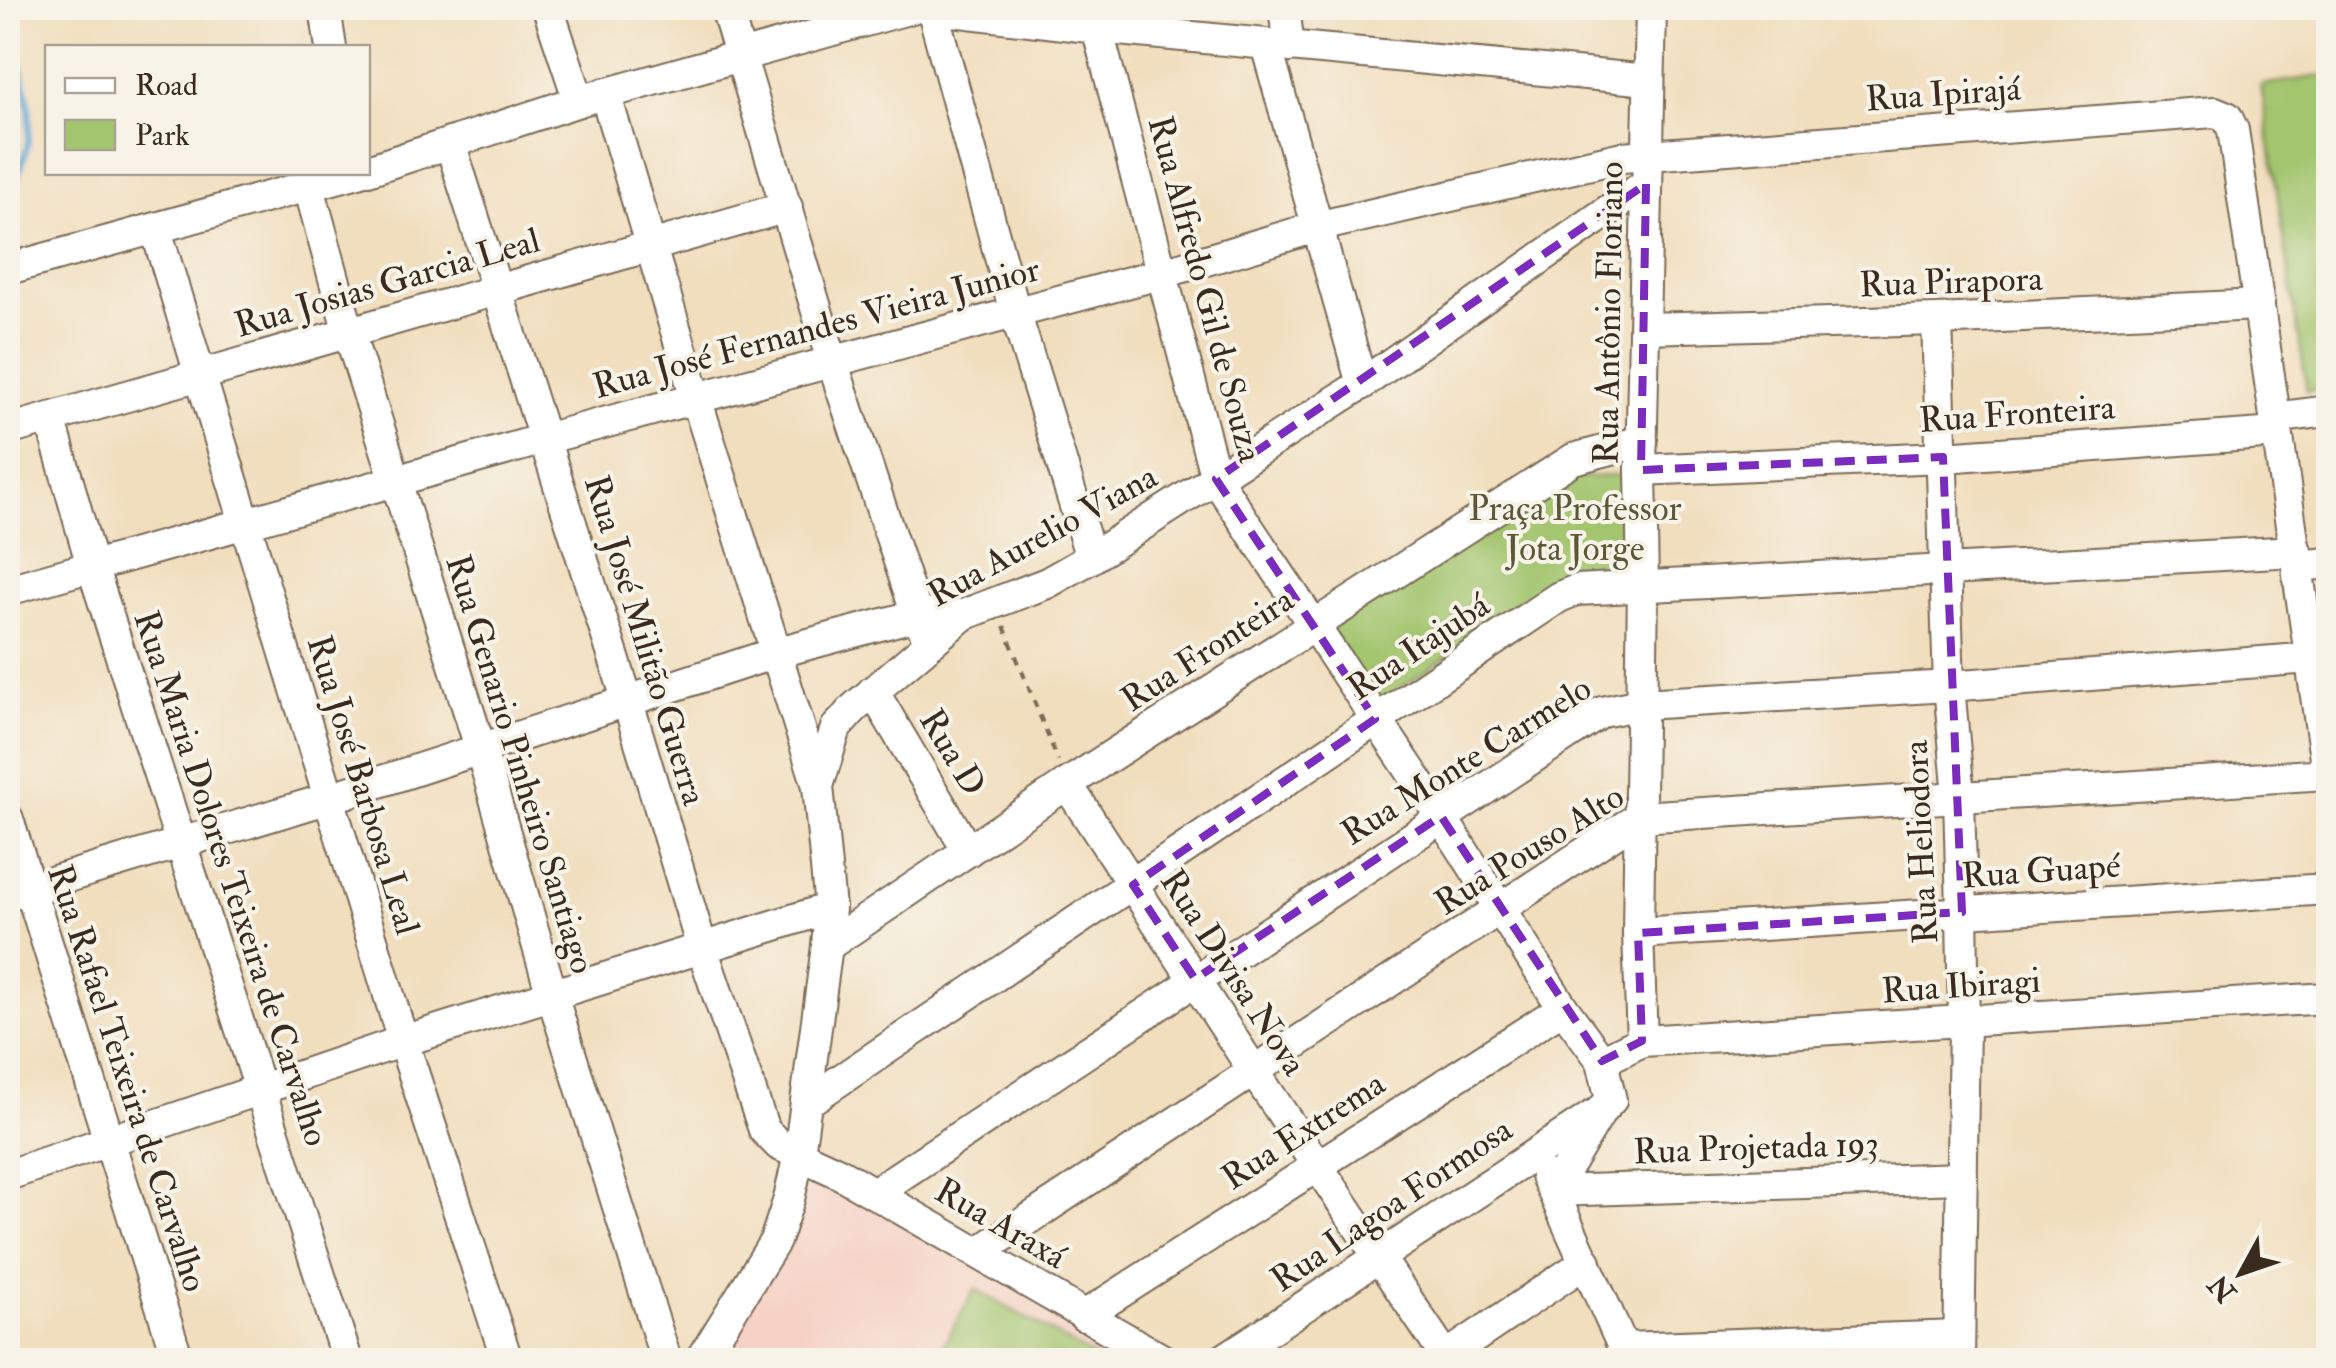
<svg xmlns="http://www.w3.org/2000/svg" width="2336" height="1368" viewBox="0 0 2336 1368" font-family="'IM FELL Double Pica',serif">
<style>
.built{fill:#f6d1c5}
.green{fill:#a3c56e;stroke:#6f7846;stroke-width:2.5}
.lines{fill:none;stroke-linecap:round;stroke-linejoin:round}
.stream{stroke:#5fa6d5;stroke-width:6}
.minor-casing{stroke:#7b6956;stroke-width:34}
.path{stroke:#7b6956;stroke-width:4;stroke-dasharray:8 8;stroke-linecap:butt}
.minor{stroke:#fff;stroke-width:30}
.marked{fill:none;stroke:#7b2cbf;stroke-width:8;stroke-dasharray:20 12;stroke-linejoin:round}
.labels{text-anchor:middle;stroke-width:8;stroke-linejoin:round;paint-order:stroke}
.street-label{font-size:35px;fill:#3b2a1e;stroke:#f7f3e8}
.park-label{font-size:35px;fill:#5a5836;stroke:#f7f3e8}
</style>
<rect width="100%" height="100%" fill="#f7f3e8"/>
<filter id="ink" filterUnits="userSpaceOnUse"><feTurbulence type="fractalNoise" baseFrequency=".01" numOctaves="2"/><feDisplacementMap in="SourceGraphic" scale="20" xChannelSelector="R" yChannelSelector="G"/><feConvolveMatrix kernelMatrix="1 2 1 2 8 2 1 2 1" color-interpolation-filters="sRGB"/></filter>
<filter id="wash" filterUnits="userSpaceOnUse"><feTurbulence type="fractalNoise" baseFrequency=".0048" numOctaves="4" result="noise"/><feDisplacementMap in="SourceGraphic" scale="40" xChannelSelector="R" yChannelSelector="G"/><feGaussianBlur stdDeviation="2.25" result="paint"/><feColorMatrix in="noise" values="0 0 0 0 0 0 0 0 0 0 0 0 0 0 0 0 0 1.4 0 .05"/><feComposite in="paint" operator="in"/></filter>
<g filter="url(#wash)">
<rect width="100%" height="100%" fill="#f1debe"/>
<polygon class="built" points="824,1159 1175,1360 699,1360"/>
<g class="green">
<polygon points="2328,75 2328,388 2307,391 2261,85"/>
<polygon points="1625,475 1626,572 1565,578 1378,703 1328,628 1566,478"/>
<polygon points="975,1289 1095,1357 1093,1360 935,1360"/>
</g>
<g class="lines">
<path class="stream" d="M 8,29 C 29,94 44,132 8,195"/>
</g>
</g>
<g filter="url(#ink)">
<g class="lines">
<g class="minor-casing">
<g id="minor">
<polyline points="325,8 331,48"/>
<polyline points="548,8 579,101"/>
<polyline points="726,8 832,361 917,615 926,634"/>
<polyline points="926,8 1097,28 1649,80"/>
<polyline points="932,8 1015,312 1091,558"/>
<polyline points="1284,8 1289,47"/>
<polyline points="1097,28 1216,479 1441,816 1563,1008 1602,1061 1611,1100 1601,1111 1553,1191"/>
<polyline points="1266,45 1362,384"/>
<polyline points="605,93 696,398 818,786"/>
<polyline points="450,143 627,699 702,948 764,1130 779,1145 839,1173 1163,1360"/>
<polyline points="368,170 579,101 912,8"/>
<polyline points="309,187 349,333 480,747 552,995 666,1360"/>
<polyline points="156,230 403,1041 507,1360"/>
<polyline points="8,269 358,172"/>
<polyline points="1937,320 1949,686 1959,796 1962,912 1964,1022 1959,1360"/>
<polyline points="1645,328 1937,320 2259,305"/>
<polyline points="50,418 92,566 347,1360"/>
<polyline points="2275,418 2328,411"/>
<polyline points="8,430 787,207"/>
<polyline points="1641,470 1943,457 2277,433"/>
<polyline points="2299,566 2328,563"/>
<polyline points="8,590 544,439 1163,273 1320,226 1622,157 2215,112 2227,117 2233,130 2328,778"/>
<polyline points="873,691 968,851"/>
<polyline points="1067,784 1255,1073 1448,1360"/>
<polyline points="8,819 178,1360"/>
<polyline points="8,895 330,798 775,653 917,615 963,615"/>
<polyline points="1638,933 2328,889"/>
<polyline points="827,946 1067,784 1573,459 1642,441"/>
<polyline points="1642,1041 1638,933 1643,587 1641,470 1651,8"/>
<polyline points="1602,1061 1642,1041 2328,998"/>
<polyline points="806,1103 1559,597 1577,590 2296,551"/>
<polyline points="8,1175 403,1041 830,908"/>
<polyline points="1546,1176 1629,1360"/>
<polyline points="1553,1191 1962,1178"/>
<polyline points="874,1193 1602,712 1641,704 1949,686 2311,658"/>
<polyline points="979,1252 1639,817 2328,774"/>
<polyline points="1084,1316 1563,1008"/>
<polyline points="1624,1348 1959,1336"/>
<polyline points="701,1360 775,1241 789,1199 799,1154 827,946 830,908 818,786 836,728 854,708 963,615 1047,583 1091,558 1362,384 1646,184"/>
<polyline points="1223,1360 1594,1115"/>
<polyline points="1441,1360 1586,1262"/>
</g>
</g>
<polyline class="path" points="1004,626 1058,761"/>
<use href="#minor" class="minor"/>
</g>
</g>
<path class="marked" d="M 1646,184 L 1641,470 L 1943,457 L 1962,912 L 1638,933 L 1642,1041 L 1602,1061 L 1441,816 L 1195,979 L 1133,885 L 1375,719 L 1216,479 Z"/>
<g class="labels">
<g class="street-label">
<text transform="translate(1943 93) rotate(-4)" y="12">Rua Ipirajá</text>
<text transform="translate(1951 281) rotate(-2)" y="12">Rua Pirapora</text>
<text transform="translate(387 282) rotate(-16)" y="12">Rua Josias Garcia Leal</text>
<text transform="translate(1206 289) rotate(75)" y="12">Rua Alfredo Gil de Souza</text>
<text transform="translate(1608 313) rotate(-89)" y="12">Rua Antônio Floriano</text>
<text transform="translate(816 327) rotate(-15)" y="12">Rua José Fernandes Vieira Junior</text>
<text transform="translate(2017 413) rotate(-4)" y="12">Rua Fronteira</text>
<text transform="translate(1042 535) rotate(-29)" y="12">Rua Aurelio Viana</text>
<text transform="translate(646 640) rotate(73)" y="12">Rua José Militão Guerra</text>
<text transform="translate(1418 646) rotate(-34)" y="12">Rua Itajubá</text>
<text transform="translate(1207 649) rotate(-33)" y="12">Rua Fronteira</text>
<text transform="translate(953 752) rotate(59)" y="12">Rua D</text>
<text transform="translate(1466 760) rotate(-32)" y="12">Rua Monte Carmelo</text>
<text transform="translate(521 764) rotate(73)" y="12">Rua Genario Pinheiro Santiago</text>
<text transform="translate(364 785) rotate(73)" y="12">Rua José Barbosa Leal</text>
<text transform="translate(1920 842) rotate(-93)" y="12">Rua Heliodora</text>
<text transform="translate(1529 849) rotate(-32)" y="12">Rua Pouso Alto</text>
<text transform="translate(2041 870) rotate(-4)" y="12">Rua Guapé</text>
<text transform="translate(232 878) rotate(72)" y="12">Rua Maria Dolores Teixeira de Carvalho</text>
<text transform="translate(1234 972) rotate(57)" y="12">Rua Divisa Nova</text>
<text transform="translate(1961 985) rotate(-4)" y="12">Rua Ibiragi</text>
<text transform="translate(128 1078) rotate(72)" y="12">Rua Rafael Teixeira de Carvalho</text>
<text transform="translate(1303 1130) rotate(-33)" y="12">Rua Extrema</text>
<text transform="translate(1756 1147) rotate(-2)" y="12">Rua Projetada 193</text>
<text transform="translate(1391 1204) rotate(-34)" y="12">Rua Lagoa Formosa</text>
<text transform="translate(1001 1223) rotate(30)" y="12">Rua Araxá</text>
</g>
<g class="park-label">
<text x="1575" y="520">Praça Professor<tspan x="1575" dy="40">Jota Jorge</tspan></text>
</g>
</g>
<rect width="2336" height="1368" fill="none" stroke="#f7f3e8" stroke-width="40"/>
<rect x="45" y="45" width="325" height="130" fill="#f7f3e8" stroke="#aca397" stroke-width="2.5"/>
<rect x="65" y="78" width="50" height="15" fill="#ffffff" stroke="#aca397" stroke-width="2.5"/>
<text x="135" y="95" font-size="30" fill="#3b2a1e">Road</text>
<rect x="65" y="120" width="50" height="30" fill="#a3c56e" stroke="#aca397" stroke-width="2.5"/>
<text x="135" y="145" font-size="30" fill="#3b2a1e">Park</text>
<g transform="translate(2241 1273) rotate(230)" stroke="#f7f3e8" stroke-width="8" paint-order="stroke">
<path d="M0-8L18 38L0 25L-18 38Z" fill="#3b2a1e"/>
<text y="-15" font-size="28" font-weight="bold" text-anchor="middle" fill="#3b2a1e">N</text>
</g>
</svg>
